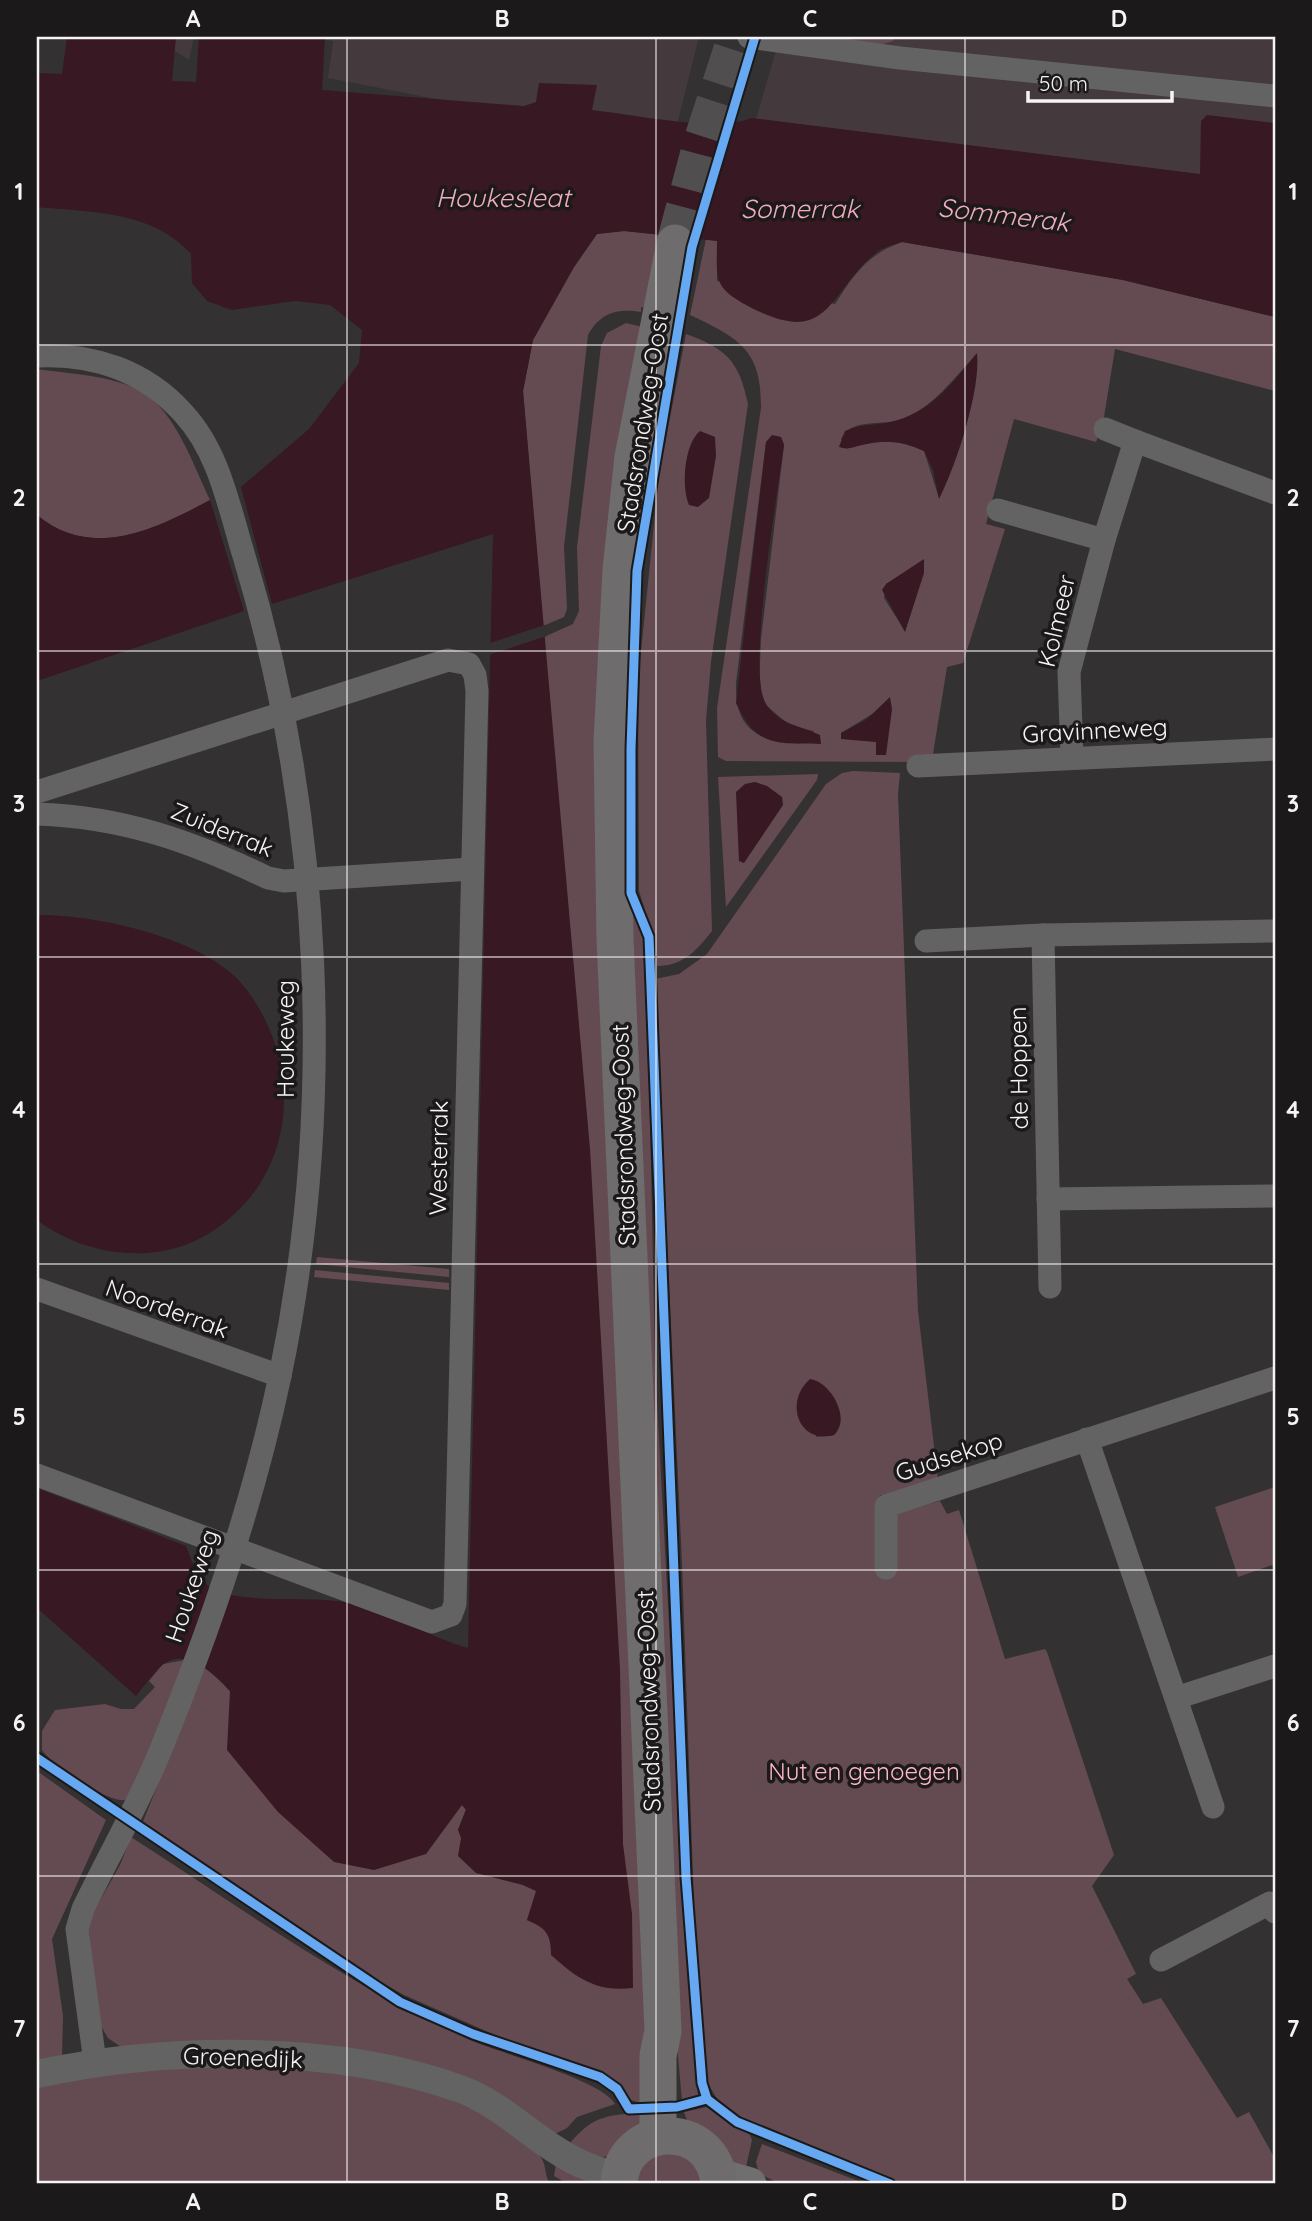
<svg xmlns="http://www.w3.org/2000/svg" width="1312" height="2221" viewBox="0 0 1312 2221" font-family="Quicksand,sans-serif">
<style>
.built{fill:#44393c}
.green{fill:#644b51;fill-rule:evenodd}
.water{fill:#371823}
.pier{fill:#343132}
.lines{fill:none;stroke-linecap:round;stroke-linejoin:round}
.primary-tunnel{stroke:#514e4f;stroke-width:37;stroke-dasharray:37 18;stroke-linecap:butt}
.minor{stroke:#646363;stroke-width:23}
.tertiary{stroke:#646363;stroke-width:28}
.secondary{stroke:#706e6e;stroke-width:33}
.primary{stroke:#6e6c6d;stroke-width:37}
.cycleway-casing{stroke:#1b1919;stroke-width:13}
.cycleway{stroke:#66a8f1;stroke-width:9}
.grid{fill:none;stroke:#f6f3f4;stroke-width:2;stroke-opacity:0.55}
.labels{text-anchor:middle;stroke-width:7;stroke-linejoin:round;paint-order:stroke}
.street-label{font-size:24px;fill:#f6f3f4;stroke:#1b1919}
.park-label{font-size:24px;fill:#ffb8cb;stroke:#1b1919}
.water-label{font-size:26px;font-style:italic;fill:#f1abbe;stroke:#1b1919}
.neatline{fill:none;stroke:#f6f3f4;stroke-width:2.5}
.grid-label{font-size:23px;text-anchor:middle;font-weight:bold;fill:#f6f3f4}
</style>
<rect width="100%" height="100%" fill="#343132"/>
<g class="built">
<polygon points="165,37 194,37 189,60 164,44"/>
<polygon points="301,37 699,37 676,129 530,117 328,78 333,41"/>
<polygon points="780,37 1275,37 1275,198 752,133"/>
</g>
<g class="green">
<polygon points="800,37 895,37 893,41 883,44"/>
<path d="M 624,231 L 664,235 L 646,308 L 641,307 L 641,312 C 617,308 600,313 588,335 L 564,547 L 567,609 L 564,617 L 543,626 L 523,391 L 533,340 L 574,267 L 597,234 Z"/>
<path d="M 706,239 L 717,241 L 717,281 L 835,304 C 854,274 868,254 902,242 L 1123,280 L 1275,317 L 1275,391 L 1115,349 L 1103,423 L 1096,442 L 1014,419 L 986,524 L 1005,529 L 963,663 L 947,667 L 933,754 L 917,755 L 915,762 L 726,761 L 718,757 L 717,708 L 761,408 C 762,350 739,338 690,315 ZM 977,354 C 975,402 961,455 939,498 L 924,451 C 897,438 874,440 846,449 L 841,439 C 851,418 879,426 899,420 C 934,408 952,379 977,354 ZM 781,437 L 784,445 L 761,639 L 759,687 L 766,705 L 789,725 L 813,731 L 821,743 C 774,743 734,742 736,683 L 766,442 ZM 924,566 L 905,631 L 884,598 L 886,584 ZM 882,708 L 876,754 L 876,742 L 841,733 Z"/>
<polygon points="626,323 643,327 619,484 652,2035 644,2104 631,2100 605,2074 511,2042 404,1995 351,1965 142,1824 206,1665 230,1691 462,1805 466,1809 458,1830 523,1885 537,1891 527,1920 543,1927 551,1938 580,1051 544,637 573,624 579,611 577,547 601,346 607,333"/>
<path d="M 686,334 C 727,349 739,361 748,404 L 711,662 L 706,721 L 712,931 C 697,950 683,966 657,966 L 654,939 L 639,891 L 638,681 L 659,475 Z"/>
<path d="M 37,369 C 70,374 113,375 142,392 C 176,412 194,467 210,500 C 156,529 92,561 37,515 Z"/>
<path d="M 853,771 L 900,773 L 898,794 L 918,1311 L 938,1480 L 888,1499 L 880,1495 L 877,1513 L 895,1514 L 940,1501 L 947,1514 L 959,1510 L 1005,1659 L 1045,1649 L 1047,1652 L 1114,1855 L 1092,1886 L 1136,1974 L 1127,1979 L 1143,2004 L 1161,1998 L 1237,2118 L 1249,2112 L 1275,2159 L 1275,2184 L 902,2184 L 741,2117 L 721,2105 L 708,2084 L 695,1934 L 682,1563 L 655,979 L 679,974 L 707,954 L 826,784 L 842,773 ZM 825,1387 C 836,1400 849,1420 834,1435 L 816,1437 Z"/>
<polygon points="818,774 817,780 726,907 718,777"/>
<polygon points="630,900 643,937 649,1068 655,1364 686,1940 698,2095 682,2101 667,1932"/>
<polygon points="317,1257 449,1269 449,1277 316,1264"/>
<polygon points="315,1270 449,1283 449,1290 314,1277"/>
<polygon points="1275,1487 1275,1564 1238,1577 1215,1507"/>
<path d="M 185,1660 L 133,1790 L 125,1800 C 108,1803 52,1765 42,1750 L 42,1731 L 55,1710 L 105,1704 L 121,1709 L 134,1709 L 155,1687 L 149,1681 L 163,1664 Z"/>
<polygon points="37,1771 106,1820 52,1939 63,2016 62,2055 37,2062"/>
<path d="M 131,1837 C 243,1909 353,1989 475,2042 C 504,2054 603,2081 615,2104 L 577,2117 L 567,2128 L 555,2134 L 493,2092 L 121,2047 L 108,2038 L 98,2021 L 88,1922 L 120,1865 Z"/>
<path d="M 283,2066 C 375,2078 469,2087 539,2155 C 547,2163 544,2175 550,2184 L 37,2184 L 37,2081 L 125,2068 Z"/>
<polygon points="707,2107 750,2135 752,2140 744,2176 687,2120 684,2112"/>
<path d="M 650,2113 L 614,2155 L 598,2158 L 568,2146 C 592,2114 611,2114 650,2113 Z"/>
<polygon points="762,2144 866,2184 781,2184 759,2174 756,2162"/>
<polygon points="651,2153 689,2154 705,2184 633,2184"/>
<polygon points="556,2164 598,2184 568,2184 554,2176"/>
</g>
<g class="water">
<path d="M 67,37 L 176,37 L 172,81 L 196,82 L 199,37 L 325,37 L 322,90 L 524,106 L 536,102 L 539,83 L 597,85 L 592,110 C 630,114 719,133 751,118 L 1200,174 L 1201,121 L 1207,115 L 1275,123 L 1275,317 L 1123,280 L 902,242 C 894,245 883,247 877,252 C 826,293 831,350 748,306 C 712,287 717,278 717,241 L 624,231 L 597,234 L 574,267 L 533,340 L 523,391 L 590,1149 L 620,1669 L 623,1844 L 632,1914 L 633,1988 C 596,1992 578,1979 551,1955 C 551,1934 546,1928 527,1920 L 536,1891 L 523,1885 L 476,1873 L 458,1856 L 461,1838 L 458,1830 L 466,1810 L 462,1805 L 426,1854 L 374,1870 L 334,1862 L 278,1812 L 227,1750 L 230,1691 C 214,1674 186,1645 161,1666 C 152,1675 144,1686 136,1696 L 37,1608 L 37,1488 L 186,1546 L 192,1562 L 210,1589 C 254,1605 300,1595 345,1602 C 385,1609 428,1637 468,1648 L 493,534 L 272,604 L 241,487 L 309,429 L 359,363 L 362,330 L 330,305 L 295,301 L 232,310 L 207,301 L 192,283 L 191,254 C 153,211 91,212 37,207 L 37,73 L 62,74 Z"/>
<path d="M 977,353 C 981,390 956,465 939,499 L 933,470 L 924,451 C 903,441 885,439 862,445 C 853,447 848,450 839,447 L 845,431 C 862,423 880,426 898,420 C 933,410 955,380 977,353 Z"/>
<path d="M 700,431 L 715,437 L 716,456 L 709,498 L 698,507 L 689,505 C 681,487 684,444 700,431 Z"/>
<path d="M 772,435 L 781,437 L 784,445 C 778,491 746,672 766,704 C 778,724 801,726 820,735 L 821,744 C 776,743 757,748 736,703 L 766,442 Z"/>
<path d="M 210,500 L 244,611 L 37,681 L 37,515 C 92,561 156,529 210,500 Z"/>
<polygon points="924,559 924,573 905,632 882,590 886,584"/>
<polygon points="890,697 892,709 886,755 876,755 876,742 841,739 841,733 866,720"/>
<polygon points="755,782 767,786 782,797 783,805 744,863 739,861 736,792 745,784"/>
<path d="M 37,915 C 96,914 211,939 247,990 C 298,1059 299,1157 232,1216 C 208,1238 179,1251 146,1253 C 107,1255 69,1244 37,1220 Z"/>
<path d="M 810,1379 C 831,1382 851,1418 834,1435 C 798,1445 784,1401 810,1379 Z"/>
</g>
<polygon class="pier" points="545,625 547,636 489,655 487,644"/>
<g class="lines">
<polyline class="primary-tunnel" points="675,243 702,141 736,37"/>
<g class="minor">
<polyline points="749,37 900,58 1275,96"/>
<path d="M 37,356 C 93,353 146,371 184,414 C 219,452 229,507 244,556 C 323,818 336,1107 280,1376 C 253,1504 209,1632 159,1754 C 137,1807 108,1857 83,1909 L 77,1929 L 95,2062"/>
<polyline points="1105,429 1135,441"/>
<polyline points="998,510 1104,540"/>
<polyline points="1072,757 1069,672 1104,540 1135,441 1275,493"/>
<polyline points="918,766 1275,749"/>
<polyline points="37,792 448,660 469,664 475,675 477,691 455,1604 451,1615 432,1622 37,1475"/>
<path d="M 37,814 C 123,817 191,841 268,878 L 284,881 L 472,869"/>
<polyline points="1043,935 1050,1287"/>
<polyline points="926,941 1043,935 1275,931"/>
<polyline points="1048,1199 1275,1196"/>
<polyline points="37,1289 280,1376"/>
<polyline points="1087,1439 1213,1807"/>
<polyline points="886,1568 886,1506 1275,1378"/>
<polyline points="1176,1698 1275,1666"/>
<polyline points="1161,1960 1270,1903 1275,1912"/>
</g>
<path class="tertiary" d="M 37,2074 C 166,2046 337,2043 463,2090 C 501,2105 527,2133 561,2153 C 579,2165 599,2171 620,2177"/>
<polyline class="secondary" points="718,2175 750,2184"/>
<g class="primary">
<polyline points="658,2137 658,2056 663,2031 615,939 612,741 621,570 633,457 675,243"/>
<path d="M 619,2184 C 622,2121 714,2119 719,2184"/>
</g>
<g class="cycleway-casing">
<g id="cycleway">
<polyline points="755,37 692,247 637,571 631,749 631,893 649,937 686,1877 702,2083 707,2099 737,2122 890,2184"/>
<polyline points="37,1758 400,2002 473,2034 600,2077 617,2089 629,2109 677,2107 707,2099"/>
</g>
</g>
<use href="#cycleway" class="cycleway"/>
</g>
<path class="grid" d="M 347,37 L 347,2184M 656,37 L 656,2184M 965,37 L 965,2184M 37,345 L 1275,345M 37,651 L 1275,651M 37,957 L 1275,957M 37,1264 L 1275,1264M 37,1570 L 1275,1570M 37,1876 L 1275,1876"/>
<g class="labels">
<g class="street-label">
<text transform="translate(643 423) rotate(-81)" y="8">Stadsrondweg-Oost</text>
<text transform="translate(1057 621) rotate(-77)" y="8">Kolmeer</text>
<text transform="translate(1095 731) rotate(-3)" y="8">Gravinneweg</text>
<text transform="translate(222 830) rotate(22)" y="8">Zuiderrak</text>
<text transform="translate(286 1039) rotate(-90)" y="8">Houkeweg</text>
<text transform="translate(1019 1068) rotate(-91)" y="8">de Hoppen</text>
<text transform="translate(624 1135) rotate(-92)" y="8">Stadsrondweg-Oost</text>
<text transform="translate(439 1158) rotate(-89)" y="8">Westerrak</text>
<text transform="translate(167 1309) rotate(20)" y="8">Noorderrak</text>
<text transform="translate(949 1457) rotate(-18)" y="8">Gudsekop</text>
<text transform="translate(192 1586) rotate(-71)" y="8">Houkeweg</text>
<text transform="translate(649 1701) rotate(-92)" y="8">Stadsrondweg-Oost</text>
<text transform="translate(243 2058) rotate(2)" y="8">Groenedijk</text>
</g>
<g class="park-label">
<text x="864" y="1780">Nut en genoegen</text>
</g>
<g class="water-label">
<text x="503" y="207">Houkesleat</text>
<text x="800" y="218">Somerrak</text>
<text transform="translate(1004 215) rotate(7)" y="9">Sommerak</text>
</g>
</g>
<rect width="1312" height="2221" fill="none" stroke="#1b1919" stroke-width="77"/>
<path d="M1028 91v10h144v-10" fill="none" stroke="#f6f3f4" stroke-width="3.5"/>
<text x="1039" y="91" font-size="21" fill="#f6f3f4" stroke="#1b1919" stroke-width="5" paint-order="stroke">50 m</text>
<rect x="38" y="38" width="1236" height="2144" class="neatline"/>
<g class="grid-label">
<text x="193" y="27">A</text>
<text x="502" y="27">B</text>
<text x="810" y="27">C</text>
<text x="1119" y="27">D</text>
<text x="19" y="200">1</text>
<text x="1293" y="200">1</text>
<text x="19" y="506">2</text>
<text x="1293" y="506">2</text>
<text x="19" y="812">3</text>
<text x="1293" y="812">3</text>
<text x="19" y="1118">4</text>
<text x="1293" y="1118">4</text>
<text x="19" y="1425">5</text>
<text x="1293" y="1425">5</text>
<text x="19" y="1731">6</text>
<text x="1293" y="1731">6</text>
<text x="19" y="2037">7</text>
<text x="1293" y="2037">7</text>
<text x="193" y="2210">A</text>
<text x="502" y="2210">B</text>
<text x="810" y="2210">C</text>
<text x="1119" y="2210">D</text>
</g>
</svg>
